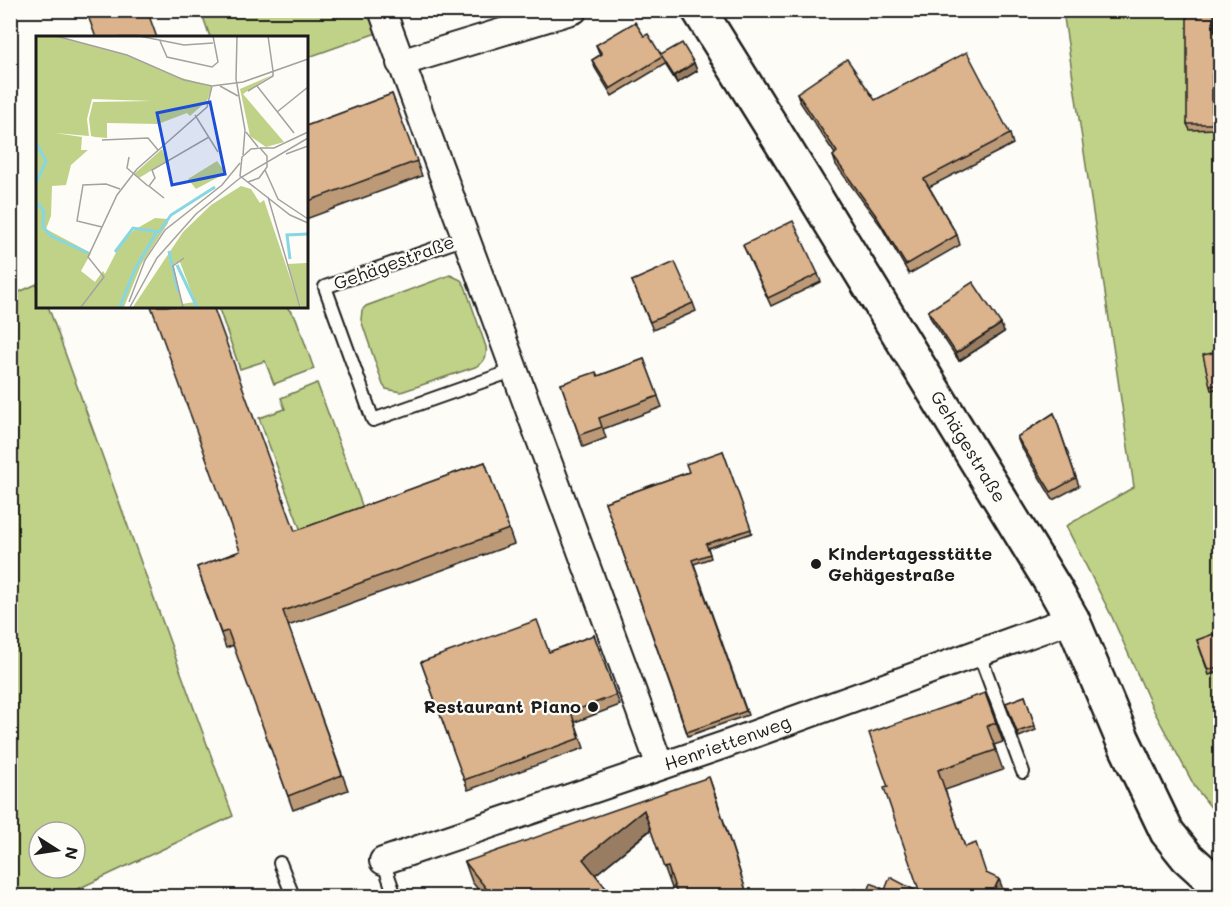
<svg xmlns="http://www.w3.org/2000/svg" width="1231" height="907" viewBox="0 0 1231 907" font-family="Mali,sans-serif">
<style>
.green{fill:#c0d287;stroke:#6e7752;stroke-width:1.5;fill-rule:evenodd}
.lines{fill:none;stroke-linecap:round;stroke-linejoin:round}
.lane-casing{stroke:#1c1c1c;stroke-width:16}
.street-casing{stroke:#1c1c1c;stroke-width:30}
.secondary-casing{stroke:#1c1c1c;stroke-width:38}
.lane{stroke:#fdfcf7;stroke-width:12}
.street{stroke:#fdfcf7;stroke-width:26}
.secondary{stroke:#fdfcf7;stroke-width:33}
.wall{fill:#bc9a78;stroke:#1c1c1c;stroke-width:1.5}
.shaded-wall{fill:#997d62;stroke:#1c1c1c;stroke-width:1.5}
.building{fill:#dbb38c;stroke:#1c1c1c;stroke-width:1.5}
.poi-dot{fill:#1c1c1c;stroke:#fdfcf7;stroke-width:2}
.labels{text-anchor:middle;stroke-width:4.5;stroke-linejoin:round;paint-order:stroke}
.street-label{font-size:18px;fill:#1c1c1c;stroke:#fdfcf7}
.poi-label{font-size:18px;font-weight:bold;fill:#1c1c1c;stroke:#fdfcf7;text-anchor:start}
.inset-river{fill:none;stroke:#87d6e3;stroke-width:3}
.inset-road{fill:none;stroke:#a3a29f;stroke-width:1.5}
.view{fill:#1d4ed8;fill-opacity:0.15;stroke:#1d4ed8;stroke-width:3}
.inset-edge{fill:none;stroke:#1c1c1c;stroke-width:3}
</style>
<rect width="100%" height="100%" fill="#fdfcf7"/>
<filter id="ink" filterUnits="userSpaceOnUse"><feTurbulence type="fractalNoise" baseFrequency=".0167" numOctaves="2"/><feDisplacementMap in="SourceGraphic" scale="12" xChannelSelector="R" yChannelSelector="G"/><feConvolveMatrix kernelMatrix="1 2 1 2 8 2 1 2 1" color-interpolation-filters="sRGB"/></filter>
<g filter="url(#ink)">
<g class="green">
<polygon points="201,11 382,11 388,29 306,58 306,38 210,37"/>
<polygon points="1063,11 1220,11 1220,819 1195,787 1153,709 1112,617 1066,526 1134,487"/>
<path d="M 450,275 L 461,280 L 465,286 L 486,347 C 488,357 484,363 475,367 L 401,392 L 386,389 L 383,385 L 361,320 L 362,310 L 366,306 Z"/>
<path d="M 37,284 L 38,306 L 48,306 L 233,816 L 63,896 L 11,896 L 10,296 ZM 39,832 L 75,832 L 75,868 L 39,868 Z"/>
<polygon points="218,306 286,306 296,318 314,369 274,384 265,361 240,369"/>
<polygon points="317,383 366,516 304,539 259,418 285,409 281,398"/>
</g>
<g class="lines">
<g class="lane-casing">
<g id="lane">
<polyline points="465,238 325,287 373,420 515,370"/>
<polyline points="979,653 1023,772"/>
<polyline points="383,861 395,896"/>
<polyline points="280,863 293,896"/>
</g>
</g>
<g class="street-casing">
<g id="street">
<polyline points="382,10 660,766"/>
<polyline points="400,63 574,10"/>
<path id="s1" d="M 383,861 L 724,745 L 1072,619"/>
</g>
</g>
<g class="secondary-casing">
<g id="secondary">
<path id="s2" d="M 699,10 L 801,174 L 1055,589 L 1072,619 L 1122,738 L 1167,832 L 1187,857 L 1220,887"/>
</g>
</g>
<use href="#lane" class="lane"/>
<use href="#street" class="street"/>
<use href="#secondary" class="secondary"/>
</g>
<g class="wall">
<polygon points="1216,32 1218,32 1221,38 1221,80 1214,80 1215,129 1190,130 1187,124"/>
<polygon points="644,36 661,55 694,63 697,71 677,83 665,64 612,96 595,68 592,60 600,55 596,45"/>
<polygon points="797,93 875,100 1010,134 1013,144 929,187 957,235 960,245 909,274 881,226 836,165 833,156 835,154 800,102"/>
<polygon points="392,94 422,176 306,219 306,126"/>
<polygon points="743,245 818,274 821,282 771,306"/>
<polygon points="632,281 693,303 696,311 653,330"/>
<polygon points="928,311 1004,332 959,361 931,319"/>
<polygon points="1221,351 1221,388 1211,390 1210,386"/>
<polygon points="644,359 662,407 603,429 606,438 583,447 561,384 598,376"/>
<polygon points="1054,413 1079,486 1053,500 1020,445 1017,437"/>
<polygon points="723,451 752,533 708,548 711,558 694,564 748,715 688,736 605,502 689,472"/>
<polygon points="485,462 514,544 288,626 348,790 293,810 234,645 226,648 197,567"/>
<polygon points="594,635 620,705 575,722 584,748 468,790 421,662 549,652"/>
<polygon points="1221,635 1221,671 1209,675 1197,640"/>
<polygon points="985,693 1003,742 994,745 1003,770 945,790 965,847 1006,897 867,895 885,890 920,893 888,787"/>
<polygon points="1025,696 1036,730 1019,737 1006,703"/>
<polygon points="716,797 675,887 672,888 651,830 595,875 613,897 484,897 472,882 465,862"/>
</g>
<g class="shaded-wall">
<polygon points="1214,10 1216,10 1216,38 1214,32"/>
<polygon points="1218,32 1221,38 1221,79 1219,74"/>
<polygon points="694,63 697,71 677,83 674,76"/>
<polygon points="1212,74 1214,80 1215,129 1212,124"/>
<polygon points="1001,324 1004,332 959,361 956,353"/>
<polygon points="709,777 716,797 748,897"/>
<polygon points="644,810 651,829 590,879 583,859"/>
<polygon points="999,879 1006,897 994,897 993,892"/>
</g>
<g class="building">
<polygon points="86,10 147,10 157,38 96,38"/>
<polygon points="1187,10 1214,10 1214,32 1218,32 1219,74 1212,74 1212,124 1187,124"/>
<polygon points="635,22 644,36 648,34 661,55 682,43 694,63 674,76 662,57 610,89 592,60 602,54 596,45"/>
<polygon points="967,52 1010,134 924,179 957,235 906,265 877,217 833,156 837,152 797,93 847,59 875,100"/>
<polygon points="392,94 417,161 306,202 306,126"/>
<polygon points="793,221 818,274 768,298 743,245"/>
<polygon points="675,262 693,303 650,322 632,281"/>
<polygon points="973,282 1001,324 956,353 928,311"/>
<polygon points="151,306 213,306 295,531 485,462 509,529 283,611 342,775 288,796 228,631 221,633 197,567 240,551"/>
<polygon points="1221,351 1221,384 1210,386 1203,355"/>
<polygon points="644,359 658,396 599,418 602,427 579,435 561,384 596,372 598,376"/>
<polygon points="1054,413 1076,478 1051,492 1017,437"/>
<polygon points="723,451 751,529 706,544 710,554 692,560 746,711 687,732 605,502 689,472 686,464"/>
<polygon points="537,620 549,652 594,635 616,695 571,712 580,738 464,780 421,662"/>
<polygon points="1219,632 1221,635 1221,666 1208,670 1197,640"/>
<polygon points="985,693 996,723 987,726 996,750 938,770 965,847 976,843 986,873 999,879 993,892 994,897 852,897 856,889 867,895 871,883 885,890 890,877 920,893 884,788 888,787 869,733"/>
<polygon points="1025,696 1035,726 1017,732 1006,703"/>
<polygon points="709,777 748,897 678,897 668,867 664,868 644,810 583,859 613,897 493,897 465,862"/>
</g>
</g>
<g class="poi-dot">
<circle cx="816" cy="564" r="6"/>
<circle cx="593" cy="707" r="6"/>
</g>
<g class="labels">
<g class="street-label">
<text transform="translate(394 263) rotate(-20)" y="6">Gehägestraße</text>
<text dy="6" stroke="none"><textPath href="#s2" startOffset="513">Gehägestraße</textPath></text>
<text dy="6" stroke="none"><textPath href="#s1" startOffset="364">Henriettenweg</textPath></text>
</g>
<g class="poi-label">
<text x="828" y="560">Kindertagesstätte<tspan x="828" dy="21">Gehägestraße</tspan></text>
<text x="581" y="713" text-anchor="end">Restaurant Piano</text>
</g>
</g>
<g transform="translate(36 36)">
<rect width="272" height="272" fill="#fdfcf7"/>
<path d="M 0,0 L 20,0 L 91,19 L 138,40 L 176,50 L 171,65 L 154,80 L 151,77 L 122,88 L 71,87 L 71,102 L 59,101 L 55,100 L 53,83 L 57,66 L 116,65 L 56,63 L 51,83 L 53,100 L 19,97 L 46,101 L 45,114 L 52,114 L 35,129 L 30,149 L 16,150 L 15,180 L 10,193 L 55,217 L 45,235 L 59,246 L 67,235 L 69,238 L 85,207 L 98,194 L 119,182 L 131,183 L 132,187 L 105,229 L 88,271 L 0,271 ZM 236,39 L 207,58 L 248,106 L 230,111 L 214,100 L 204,53 ZM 126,113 L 131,125 L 103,142 L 98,138 ZM 181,125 L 190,137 L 160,153 L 152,143 ZM 205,150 L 215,153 L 224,167 L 228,164 L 264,271 L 97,271 L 147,196 L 175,169 ZM 144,226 L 159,266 L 146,268 L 137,230 ZM 271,227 L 271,271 L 265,271 L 251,228 Z" fill="#c0d287" fill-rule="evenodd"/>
<path class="inset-river" d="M 0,107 L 10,125 L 0,147M 0,166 L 8,175 L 7,191 L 15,200 L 52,217M 133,215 L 142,256M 79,216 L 97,192 L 123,196 L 135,179 L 179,151M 254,223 L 251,199 L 272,198M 141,229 L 161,271M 84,271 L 99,233 L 120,197"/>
<path class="inset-road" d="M 20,0 L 91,19 L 148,44 L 176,50 L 207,46 L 272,23M 103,0 L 148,9 L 177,7M 201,0 L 200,43 L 209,94 L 207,119M 232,0 L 237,35M 124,5 L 131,21 L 176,31 L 182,26 L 177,0M 184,50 L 202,60M 221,50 L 258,97M 212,55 L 237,40 L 237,35M 241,76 L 272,51M 159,79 L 182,116M 210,96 L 222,111M 66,104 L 112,102 L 122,114M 224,112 L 238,112 L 272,96M 250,118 L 272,110M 93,121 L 91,132 L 112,150M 229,134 L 242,163 L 272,183M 212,146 L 223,142 L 231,131 L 231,120 L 224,112 L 215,113 L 206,121 L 204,140 L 254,179 L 272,187M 232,161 L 264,271M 128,162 L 113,150 L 119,142 L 116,134 L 173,101M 66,191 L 41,185 L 47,149 L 70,148 L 84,153M 93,266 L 109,224 L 129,194 L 186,149 L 204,127M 45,271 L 68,241 L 52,221 L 81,159 L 101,133 L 171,71 L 176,50M 94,271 L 121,222 L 160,178 L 204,142 L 272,102M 147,271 L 137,230 L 148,222"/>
<path class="view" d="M 174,66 L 189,138 L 136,149 L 121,77 Z"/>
<rect width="272" height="272" class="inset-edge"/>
</g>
<rect width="1231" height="907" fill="none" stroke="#fdfcf7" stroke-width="36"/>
<rect x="18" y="18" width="1195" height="871" fill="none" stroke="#1c1c1c" stroke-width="2" filter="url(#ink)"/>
<g transform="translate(57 850) rotate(102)"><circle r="28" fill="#fdfcf7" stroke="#a3a29f" stroke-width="1.5"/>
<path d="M0-4.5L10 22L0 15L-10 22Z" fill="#1c1c1c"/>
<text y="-9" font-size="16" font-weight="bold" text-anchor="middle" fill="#1c1c1c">N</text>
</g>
</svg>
